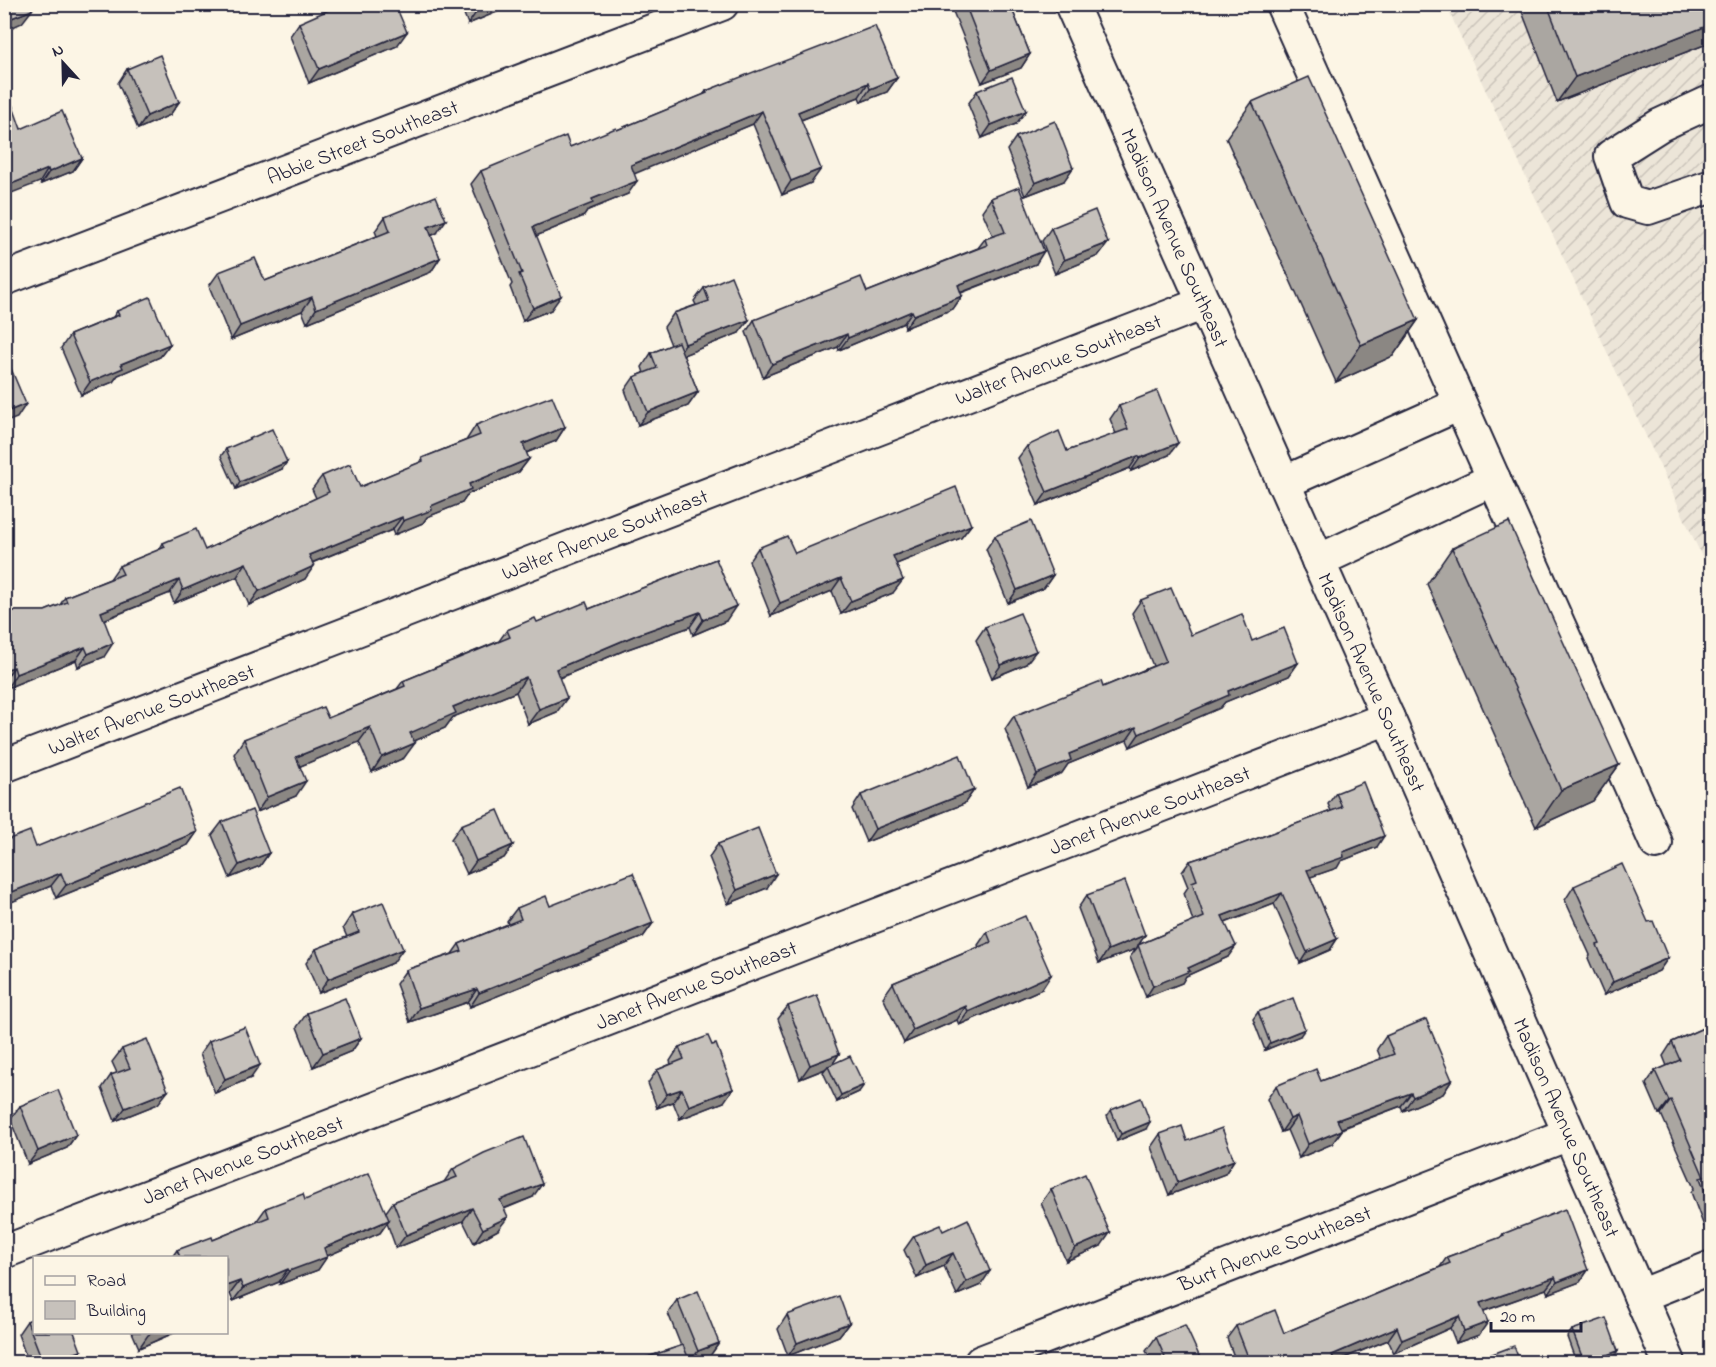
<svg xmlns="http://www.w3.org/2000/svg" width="1716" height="1367" viewBox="0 0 1716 1367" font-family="'Indie Flower',sans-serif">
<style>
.industrial{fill:url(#industrial-furrows)}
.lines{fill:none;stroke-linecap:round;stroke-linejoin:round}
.minor-casing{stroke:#22223b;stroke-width:36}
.minor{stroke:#fcf5e5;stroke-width:32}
.wall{fill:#aaa6a1;stroke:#22223b;stroke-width:1.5}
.shaded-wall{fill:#8b8783;stroke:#22223b;stroke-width:1.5}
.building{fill:#c6c1bb;stroke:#22223b;stroke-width:1.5}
.labels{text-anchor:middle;stroke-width:6;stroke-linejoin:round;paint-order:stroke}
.street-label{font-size:21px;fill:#22223b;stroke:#fcf5e5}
</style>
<defs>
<pattern id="industrial-furrows" width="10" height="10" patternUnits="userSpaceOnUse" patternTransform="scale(1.5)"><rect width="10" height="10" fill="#ece5d8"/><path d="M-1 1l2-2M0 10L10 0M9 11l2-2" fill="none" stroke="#cac4ba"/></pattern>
</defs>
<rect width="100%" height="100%" fill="#fcf5e5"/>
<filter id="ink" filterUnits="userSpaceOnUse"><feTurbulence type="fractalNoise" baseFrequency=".0167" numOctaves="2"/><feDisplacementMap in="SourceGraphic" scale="12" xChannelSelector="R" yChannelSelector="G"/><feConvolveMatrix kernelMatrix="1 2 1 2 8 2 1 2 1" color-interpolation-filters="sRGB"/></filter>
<g filter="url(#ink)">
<polygon class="industrial" points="1446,5 1711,5 1711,576"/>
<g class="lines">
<g class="minor-casing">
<g id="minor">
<path id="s1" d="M 1071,4 L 1388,718 L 1669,1362"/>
<polyline points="1282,4 1656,843"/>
<polyline points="1712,101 1660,125 1611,156 1627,202 1648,208 1712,186"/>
<path id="s2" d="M 4,279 L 722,4"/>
<polyline points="1283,483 1460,404"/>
<polyline points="1318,561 1494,479"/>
<path id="s3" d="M 4,766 L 1204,303"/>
<path id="s4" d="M 4,1252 L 1388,718"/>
<polyline points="1640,1296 1712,1267"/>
<path id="s5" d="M 981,1362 L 1569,1134"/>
</g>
</g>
<use href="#minor" class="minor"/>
</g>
<g class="wall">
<polygon points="460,4 503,4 497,12 468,24"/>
<polygon points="950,4 1010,4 1030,54 1021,68 982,83"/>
<polygon points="1519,4 1712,4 1712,42 1557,102"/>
<polygon points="299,23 397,46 309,83 290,36"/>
<polygon points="127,69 179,102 170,115 138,129 118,83"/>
<polygon points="756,72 897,78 887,92 861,102 859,97 801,120 811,183 782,195 753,124 634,173 628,194 588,210 584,216 536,236 551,310 523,321 510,287 512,284 471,184 481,171 570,147 617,130 703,95 706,91"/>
<polygon points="977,91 1016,124 982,138 968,104"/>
<polygon points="1252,102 1418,320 1393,356 1336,382 1226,138"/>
<polygon points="21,129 82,158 73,171 41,184"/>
<polygon points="1016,137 1064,181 1025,196 1007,150"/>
<polygon points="991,198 1036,264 961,293 962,296 953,309 905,328 904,323 839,350 838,347 763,377 746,332 754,320 867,292 978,248 985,239 993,236 982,211"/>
<polygon points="385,217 437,233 431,236 440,258 431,272 307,323 302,311 231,340 209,286 219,272 265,281 377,236 375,231"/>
<polygon points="1051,228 1108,243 1098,256 1055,274 1042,241"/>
<polygon points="704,288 739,333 683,355 698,392 688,406 638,425 625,390 634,377 644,373 642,367 651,353 671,345 664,327 674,313 696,305 694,301"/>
<polygon points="117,311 170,344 160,357 118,375 113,382 81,395 61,348 70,335 113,317"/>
<polygon points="1119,406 1169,455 1131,471 1130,468 1038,505 1018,458 1027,446 1067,451 1116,434 1110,419"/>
<polygon points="476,425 565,427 556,441 526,453 529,459 519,472 468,494 462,503 427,517 423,523 394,535 392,530 312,563 305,579 249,605 237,577 174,603 170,593 104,620 104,657 78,667 76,660 7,688 4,681 4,611 45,611 60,605 65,597 110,579 119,566 159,550 163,543 205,550 316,498 312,489 322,476 360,487 419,463 422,458 467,440 467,439"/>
<polygon points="226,449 282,469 236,489 221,456"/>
<polygon points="971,525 961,538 896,564 893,593 841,614 832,591 771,616 749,561 758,548 795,553"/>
<polygon points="995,536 1053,575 1044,588 1008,603 986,549"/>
<polygon points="1452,548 1619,765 1593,801 1536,827 1427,584"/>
<polygon points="716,559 726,621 693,635 690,627 625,650 559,678 557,712 528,724 516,692 453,717 445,728 414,741 404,758 372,772 359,742 300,766 296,796 257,812 234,754 244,739 328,718 397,689 403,681 499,641 507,630 589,609"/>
<polygon points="1141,600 1191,635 1252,641 1298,663 1289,676 1225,702 1220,708 1130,747 1127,740 1068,764 1062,773 1028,787 1005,729 1014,716 1103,687 1153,666 1132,613"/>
<polygon points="985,627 1026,664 992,678 976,640"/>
<polygon points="974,790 964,804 866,842 852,809 861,795"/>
<polygon points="1336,793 1377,847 1341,861 1337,868 1310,877 1337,939 1330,950 1300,963 1274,904 1225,923 1228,957 1186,976 1182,983 1146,997 1130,957 1136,949 1099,963 1078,908 1087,895 1145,935 1138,945 1193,922 1184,893 1188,887 1182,872 1190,861 1226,850 1331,811 1328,804"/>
<polygon points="222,822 269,853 260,866 230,878 212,835"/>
<polygon points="461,825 513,845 504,858 467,874 451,839"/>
<polygon points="197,832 188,845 56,898 51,886 4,905 4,841 36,847"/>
<polygon points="718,844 767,888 728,904 709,857"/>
<polygon points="1574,886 1668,958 1659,971 1604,995 1588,958 1590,955 1565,900"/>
<polygon points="550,906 653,923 643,937 470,1007 468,1002 410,1022 396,984 406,970 452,954 459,944 508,924 507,921 517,908"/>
<polygon points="352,914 393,963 319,993 306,963 316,949 347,937 343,928"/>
<polygon points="987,932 1042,989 959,1025 957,1020 904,1043 883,997 893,983 979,947 978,945"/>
<polygon points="788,1006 839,1054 832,1064 859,1092 837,1102 823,1072 825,1069 800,1079 778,1019"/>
<polygon points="1258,1012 1300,1036 1265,1050 1253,1019"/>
<polygon points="307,1013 361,1038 352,1051 313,1067 297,1027"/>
<polygon points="1712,1024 1712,1227 1705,1229 1691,1192 1694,1188 1661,1114 1659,1114 1646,1084 1655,1071 1667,1066 1663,1056 1672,1042"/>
<polygon points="1386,1036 1452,1080 1443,1094 1403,1111 1401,1106 1341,1129 1342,1130 1332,1144 1299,1158 1287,1130 1281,1132 1267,1099 1276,1086 1321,1081 1381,1059 1377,1049"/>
<polygon points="209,1041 251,1078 215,1093 200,1054"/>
<polygon points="679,1047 724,1102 680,1119 673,1102 657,1108 648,1083 657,1070 671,1064 670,1061"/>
<polygon points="122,1049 158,1104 115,1121 102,1088 111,1075 117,1073 112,1062"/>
<polygon points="20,1106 76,1135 67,1148 28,1164 10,1119"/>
<polygon points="1111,1110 1146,1129 1117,1141 1107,1116"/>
<polygon points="1160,1134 1187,1141 1234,1160 1225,1174 1169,1195 1151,1147"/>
<polygon points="453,1169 533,1197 504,1209 498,1230 474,1243 463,1221 396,1248 387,1223 380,1233 327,1256 318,1270 280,1284 279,1282 233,1301 230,1294 226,1295 226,1257 172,1257 177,1250 213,1240 256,1222 266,1208 305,1200 386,1212 393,1202 444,1182"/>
<polygon points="1051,1189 1101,1246 1066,1261 1041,1203"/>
<polygon points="943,1231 981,1285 957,1295 944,1266 917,1278 904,1250 914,1236"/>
<polygon points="1503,1234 1588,1270 1580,1282 1548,1294 1546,1289 1484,1311 1479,1335 1456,1343 1450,1328 1394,1353 1388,1340 1335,1362 1236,1362 1227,1338 1236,1326 1284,1333 1440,1267 1447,1257 1500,1238"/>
<polygon points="677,1300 719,1343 710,1356 694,1362 633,1362 681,1346 668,1313"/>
<polygon points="787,1315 849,1323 839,1336 788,1356 778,1329"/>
<polygon points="27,1321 81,1351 72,1362 28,1362 18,1334"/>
<polygon points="1572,1330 1618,1351 1614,1358 1601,1362 1576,1362 1567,1337"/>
<polygon points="132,1332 176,1332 139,1348"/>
<polygon points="1156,1337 1202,1362 1152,1362 1146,1351"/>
<polygon points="1487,1356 1520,1362 1483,1362"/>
</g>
<g class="shaded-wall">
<polygon points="493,4 503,4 497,12 468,24 477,11"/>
<polygon points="32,10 22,23 4,31 4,21"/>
<polygon points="1712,24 1712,42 1557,102 1575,77"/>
<polygon points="407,32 397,46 309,83 319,69"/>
<polygon points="1030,54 1021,68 982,83 991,70"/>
<polygon points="897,78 887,92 861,102 870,89"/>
<polygon points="868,83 859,97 788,125 798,112"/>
<polygon points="179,102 170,115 138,129 147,116"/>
<polygon points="762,111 753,124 622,179 631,165"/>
<polygon points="1026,111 1016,124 982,138 991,125"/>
<polygon points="82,158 73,171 41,184 49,172"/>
<polygon points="1073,168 1064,181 1025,196 1035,183"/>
<polygon points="48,169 40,182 4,196 4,187"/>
<polygon points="821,169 811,183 782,195 791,181"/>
<polygon points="637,181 628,194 588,210 584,216 524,241 533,227 592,199"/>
<polygon points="446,220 437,233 418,241 428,227"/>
<polygon points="1108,243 1098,256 1055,274 1064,260"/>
<polygon points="1044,251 1036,264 949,297 958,285"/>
<polygon points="440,258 431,272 307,323 316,309"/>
<polygon points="561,296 551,310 523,321 533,308"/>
<polygon points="962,296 953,309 905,328 914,315"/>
<polygon points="312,297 302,311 231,340 240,326"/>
<polygon points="912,311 904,323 839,350 848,338"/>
<polygon points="749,320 739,333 676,358 685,344"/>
<polygon points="1418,320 1393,356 1336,382 1361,345"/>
<polygon points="847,334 838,347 763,377 772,364"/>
<polygon points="170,344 160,357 118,375 113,382 81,395 90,382 121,364"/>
<polygon points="698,392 688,406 638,425 648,412"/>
<polygon points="26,404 17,418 4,423 4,413"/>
<polygon points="565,427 556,441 513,458 523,444"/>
<polygon points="1178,443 1169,455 1131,471 1140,458"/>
<polygon points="1138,456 1130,468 1038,505 1047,492"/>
<polygon points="529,459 519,472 468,494 462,503 427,517 423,523 394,535 403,521 469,484"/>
<polygon points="287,462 282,469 236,489 240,482"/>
<polygon points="402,517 392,530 299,568 309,555"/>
<polygon points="971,525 961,538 884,569 893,556"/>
<polygon points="246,563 237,577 174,603 183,590"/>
<polygon points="314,566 305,579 249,605 259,591"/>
<polygon points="1053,575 1044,588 1008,603 1017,590"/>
<polygon points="841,578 832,591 771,616 780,603"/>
<polygon points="179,580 170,593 91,625 101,612"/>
<polygon points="903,580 893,593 841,614 851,601"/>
<polygon points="736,606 726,621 693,635 703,620"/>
<polygon points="700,612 690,627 625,650 545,684 556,669 636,635"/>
<polygon points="113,643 104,657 78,667 88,654"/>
<polygon points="85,647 76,660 7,688 16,674"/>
<polygon points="1036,651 1026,664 992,678 1001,665"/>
<polygon points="1298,663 1289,676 1225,702 1220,708 1130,747 1139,734 1228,691"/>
<polygon points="14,667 4,680 4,670"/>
<polygon points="526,677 516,692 453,717 445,728 400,747 410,733 453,707"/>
<polygon points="567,698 557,712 528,724 539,709"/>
<polygon points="370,727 359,742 286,772 296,757"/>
<polygon points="1136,727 1127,740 1068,764 1062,773 1028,787 1037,774 1069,754"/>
<polygon points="415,743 404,758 372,772 382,757"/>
<polygon points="1619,765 1593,801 1536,827 1561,790"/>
<polygon points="306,781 296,796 257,812 267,797"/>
<polygon points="974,790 964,804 866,842 875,829"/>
<polygon points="197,832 188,845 56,898 66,885"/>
<polygon points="1384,836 1377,847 1341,861 1337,868 1299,881 1307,870 1343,852"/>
<polygon points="513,845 504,858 467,874 476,861"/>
<polygon points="269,853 260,866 230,878 239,865"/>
<polygon points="61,873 51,886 4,905 4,895"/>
<polygon points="776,874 767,888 728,904 737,890"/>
<polygon points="1282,893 1274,904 1214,927 1222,916"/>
<polygon points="653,923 643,937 470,1007 479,993"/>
<polygon points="1145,935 1136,949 1099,963 1108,950"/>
<polygon points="1337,939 1330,950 1300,963 1307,952"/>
<polygon points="1236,946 1228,957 1186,976 1182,983 1146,997 1153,986 1188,968"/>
<polygon points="403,949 393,963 319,993 328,979"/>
<polygon points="1668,958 1659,971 1604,995 1613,982"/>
<polygon points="1051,975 1042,989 959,1025 968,1012"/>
<polygon points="477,989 468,1002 410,1022 419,1008"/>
<polygon points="966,1006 957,1020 904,1043 913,1030"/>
<polygon points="1305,1029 1300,1036 1265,1050 1270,1043"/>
<polygon points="361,1038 352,1051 313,1067 323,1053"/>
<polygon points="839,1054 830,1068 828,1066 825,1069 800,1079 810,1065"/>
<polygon points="260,1065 251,1078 215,1093 225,1079"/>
<polygon points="1452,1080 1443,1094 1403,1111 1413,1097"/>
<polygon points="864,1085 859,1092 837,1102 841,1095"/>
<polygon points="682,1089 673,1102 657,1108 667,1094"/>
<polygon points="733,1089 724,1102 680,1119 689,1106"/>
<polygon points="168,1091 158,1104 115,1121 125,1108"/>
<polygon points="1411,1093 1401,1106 1328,1133 1337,1120"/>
<polygon points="1671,1100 1661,1114 1659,1114 1669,1101"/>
<polygon points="1297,1116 1287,1130 1281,1132 1290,1119"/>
<polygon points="1150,1122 1146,1129 1117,1141 1121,1134"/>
<polygon points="1342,1130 1332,1144 1299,1158 1308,1144"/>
<polygon points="76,1135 67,1148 28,1164 38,1151"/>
<polygon points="1234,1160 1225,1174 1169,1195 1178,1182"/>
<polygon points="542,1184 533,1197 490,1214 500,1200"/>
<polygon points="472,1208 463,1221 396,1248 406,1235"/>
<polygon points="508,1217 498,1230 474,1243 483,1229"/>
<polygon points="389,1220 380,1233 318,1260 327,1257 318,1270 280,1284 289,1271 324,1248"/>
<polygon points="1712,1220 1712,1227 1705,1229"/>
<polygon points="1110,1233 1101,1246 1066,1261 1075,1248"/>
<polygon points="953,1253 944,1266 917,1278 926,1265"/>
<polygon points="288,1269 279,1282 233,1301 243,1288"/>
<polygon points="1588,1270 1580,1282 1548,1294 1557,1282"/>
<polygon points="990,1271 981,1285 957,1295 966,1282"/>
<polygon points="1555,1277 1546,1289 1472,1315 1480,1303"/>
<polygon points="240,1281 230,1294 226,1295 226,1286"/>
<polygon points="1459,1316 1450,1328 1394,1353 1402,1340"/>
<polygon points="1488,1322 1479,1335 1456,1343 1464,1331"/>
<polygon points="849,1323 839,1336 788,1356 797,1343"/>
<polygon points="1397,1327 1388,1340 1334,1362 1332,1355"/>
<polygon points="154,1332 176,1332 139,1348 148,1335"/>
<polygon points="719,1343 710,1356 694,1362 690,1362 698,1351"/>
<polygon points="81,1351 72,1362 49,1362"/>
<polygon points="1618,1351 1614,1358 1601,1362 1587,1362"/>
</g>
<g class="building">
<polygon points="4,4 30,4 32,10 4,21"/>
<polygon points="342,4 395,4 407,32 319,69 299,23"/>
<polygon points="475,4 493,4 477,11"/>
<polygon points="965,4 1010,4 1030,54 991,70"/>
<polygon points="1547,4 1712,4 1712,24 1575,77"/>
<polygon points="875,26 897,78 870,89 868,83 798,112 821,169 791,181 762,111 631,165 637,181 592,199 593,203 533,227 561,296 533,308 519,274 522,273 481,171 566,136 570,147 616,128 617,130 707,93 706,91 756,71 756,72"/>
<polygon points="160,55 179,102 147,116 127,69"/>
<polygon points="1012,77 1026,111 991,125 977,91"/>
<polygon points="1309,77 1418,320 1361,345 1252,102"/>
<polygon points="7,90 21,129 62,111 82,158 49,172 48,169 4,187 4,91"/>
<polygon points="1055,121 1073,168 1035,183 1016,137"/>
<polygon points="1019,187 1044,251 958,285 962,296 914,315 912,311 848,338 847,334 772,364 754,320 861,277 867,292 987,245 985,239 1005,232 991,198"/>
<polygon points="436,196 446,220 428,227 440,258 316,309 312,297 240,326 219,272 255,258 265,281 390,231 385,217"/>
<polygon points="1095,210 1108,243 1064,260 1051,228"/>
<polygon points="731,276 749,320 685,344 674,313 709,301 704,288"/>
<polygon points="150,297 170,344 121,364 123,368 90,382 70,335 119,315 117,311"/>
<polygon points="678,342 698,392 648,412 634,377 657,368 651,353"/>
<polygon points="6,357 26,404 4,413 4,358"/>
<polygon points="1157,391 1178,443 1140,458 1138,456 1047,492 1027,446 1059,431 1067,451 1128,429 1119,406"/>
<polygon points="552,396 565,427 523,444 529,459 469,484 471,489 431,506 432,510 403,521 402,517 309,555 314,566 259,591 246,563 183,590 179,580 101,612 113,643 88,654 85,647 16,674 14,667 4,670 4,611 45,611 67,602 65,597 123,574 119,566 165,547 163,543 196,529 205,550 329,492 322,476 350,464 360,487 423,461 422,458 480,435 476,425"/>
<polygon points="272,429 287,462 240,482 226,449"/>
<polygon points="956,487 971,525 893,556 903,580 851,601 841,578 780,603 758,548 787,536 795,553"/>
<polygon points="1031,521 1053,575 1017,590 995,536"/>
<polygon points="1509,522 1619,765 1561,790 1452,548"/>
<polygon points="716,559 736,606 703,620 700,612 636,635 556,669 567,698 539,709 526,677 453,707 456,713 410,733 415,743 382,757 370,727 296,757 306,781 267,797 244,739 323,707 328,718 405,686 403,681 510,637 507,630 535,618 537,622 586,602 589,609"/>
<polygon points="1171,588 1191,635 1242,614 1252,641 1284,628 1298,663 1228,691 1229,695 1139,734 1136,727 1069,754 1071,760 1037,774 1014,716 1101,681 1103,687 1166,661 1141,600"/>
<polygon points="1020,613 1036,651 1001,665 985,627"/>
<polygon points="960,755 974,790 875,829 861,795"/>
<polygon points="1363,782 1384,836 1343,852 1344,857 1307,870 1337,939 1307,952 1282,893 1222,916 1236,946 1188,968 1190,971 1153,986 1138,945 1204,917 1192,882 1197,880 1190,861 1226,849 1226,850 1342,807 1336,793"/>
<polygon points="180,788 197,832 66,885 61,873 4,895 4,841 30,831 36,847"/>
<polygon points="252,810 269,853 239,865 222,822"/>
<polygon points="498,810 513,845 476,861 461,825"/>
<polygon points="758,828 776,874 737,890 718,844"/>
<polygon points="1622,864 1648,922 1653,921 1668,958 1613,982 1597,945 1600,944 1574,886"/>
<polygon points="633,873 653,923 479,993 477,989 419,1008 406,970 462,951 459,944 521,919 517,908 546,896 550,906"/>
<polygon points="1125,881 1145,935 1108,950 1087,895"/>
<polygon points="383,902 403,949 328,979 316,949 359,932 352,914"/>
<polygon points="1025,916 1051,975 968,1012 966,1006 913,1030 893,983 991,942 987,932"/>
<polygon points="817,995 839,1054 810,1065 788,1006"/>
<polygon points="345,998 361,1038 323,1053 307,1013"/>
<polygon points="1293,998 1305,1029 1270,1043 1258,1012"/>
<polygon points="1426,1019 1452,1080 1413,1097 1411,1093 1337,1120 1342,1130 1308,1144 1297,1116 1290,1119 1276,1086 1316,1069 1321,1081 1394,1054 1386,1036"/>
<polygon points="1712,1024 1712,1209 1700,1178 1704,1177 1671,1100 1669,1101 1655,1071 1680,1060 1672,1042"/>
<polygon points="245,1027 260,1065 225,1079 209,1041"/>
<polygon points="708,1036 712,1045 716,1044 733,1089 689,1106 682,1089 667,1094 657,1070 684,1059 679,1047"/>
<polygon points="147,1039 168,1091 125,1108 111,1075 130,1068 122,1049"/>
<polygon points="850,1056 864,1085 841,1095 828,1066"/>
<polygon points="58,1090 76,1135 38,1151 20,1106"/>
<polygon points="1141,1098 1150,1122 1121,1134 1111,1110"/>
<polygon points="1182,1126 1187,1141 1222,1128 1234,1160 1178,1182 1160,1134"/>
<polygon points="524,1137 542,1184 500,1200 508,1217 483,1229 472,1208 406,1235 393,1202 457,1177 453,1169 484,1153"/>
<polygon points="369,1173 389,1220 324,1248 327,1257 289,1271 288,1269 243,1288 240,1281 226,1286 226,1257 180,1257 177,1250 212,1237 213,1240 269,1217 266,1208 303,1194 305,1200"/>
<polygon points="1085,1174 1110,1233 1075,1248 1051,1189"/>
<polygon points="1565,1209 1588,1270 1557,1282 1555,1277 1480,1303 1488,1322 1464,1331 1459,1316 1402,1340 1397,1327 1332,1355 1335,1362 1250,1362 1236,1326 1275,1310 1284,1333 1450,1263 1447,1257 1504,1236 1503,1234"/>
<polygon points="968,1219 990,1271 966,1282 953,1253 926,1265 914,1236 940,1225 943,1231"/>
<polygon points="698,1291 719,1343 698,1351 677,1300"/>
<polygon points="839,1296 849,1323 797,1343 787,1315"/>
<polygon points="34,1318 34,1332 74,1332 81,1351 49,1362 43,1362 27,1321"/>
<polygon points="1606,1318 1618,1351 1587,1362 1584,1362 1572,1330"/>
<polygon points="1185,1325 1202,1362 1167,1362 1156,1337"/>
<polygon points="683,1345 690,1362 633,1362"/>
<polygon points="1514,1346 1520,1362 1490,1362 1487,1356"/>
</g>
</g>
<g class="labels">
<g class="street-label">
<text dy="7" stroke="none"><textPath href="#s2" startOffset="384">Abbie Street Southeast</textPath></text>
<text dy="7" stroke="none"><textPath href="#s1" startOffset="256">Madison Avenue Southeast</textPath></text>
<text dy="7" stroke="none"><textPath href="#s3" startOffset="1130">Walter Avenue Southeast</textPath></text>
<text dy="7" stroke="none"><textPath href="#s3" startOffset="644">Walter Avenue Southeast</textPath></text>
<text dy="7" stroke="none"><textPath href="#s1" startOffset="742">Madison Avenue Southeast</textPath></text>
<text dy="7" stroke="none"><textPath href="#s3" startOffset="158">Walter Avenue Southeast</textPath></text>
<text dy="7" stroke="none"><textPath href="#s4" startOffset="1228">Janet Avenue Southeast</textPath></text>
<text dy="7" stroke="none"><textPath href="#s4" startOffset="742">Janet Avenue Southeast</textPath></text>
<text dy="7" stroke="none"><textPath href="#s1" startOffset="1228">Madison Avenue Southeast</textPath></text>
<text dy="7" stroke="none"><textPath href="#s4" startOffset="256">Janet Avenue Southeast</textPath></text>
<text dy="7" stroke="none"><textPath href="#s5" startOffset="315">Burt Avenue Southeast</textPath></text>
</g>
</g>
<rect width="1716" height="1367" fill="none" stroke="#fcf5e5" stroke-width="24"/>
<rect x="12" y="12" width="1692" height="1343" fill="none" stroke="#22223b" stroke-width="2" filter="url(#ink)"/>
<rect x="33" y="1256" width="195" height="78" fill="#fcf5e5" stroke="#a5a1a1" stroke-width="1.5"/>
<rect x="45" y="1276" width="30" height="9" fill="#fcf5e5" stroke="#a5a1a1" stroke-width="1.5"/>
<text x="87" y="1286" font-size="18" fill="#22223b">Road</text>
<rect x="45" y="1301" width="30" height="18" fill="#c6c1bb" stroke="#a5a1a1" stroke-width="1.5"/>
<text x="87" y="1316" font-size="18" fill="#22223b">Building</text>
<g transform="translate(63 63) rotate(338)" stroke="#fcf5e5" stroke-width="4.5" paint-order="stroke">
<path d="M0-4.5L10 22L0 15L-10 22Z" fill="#22223b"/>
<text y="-9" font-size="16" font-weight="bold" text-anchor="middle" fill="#22223b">N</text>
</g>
<path d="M1491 1322v9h90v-9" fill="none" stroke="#22223b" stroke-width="3"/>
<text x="1500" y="1322" font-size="18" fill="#22223b" stroke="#fcf5e5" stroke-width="4.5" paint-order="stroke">20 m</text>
</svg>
